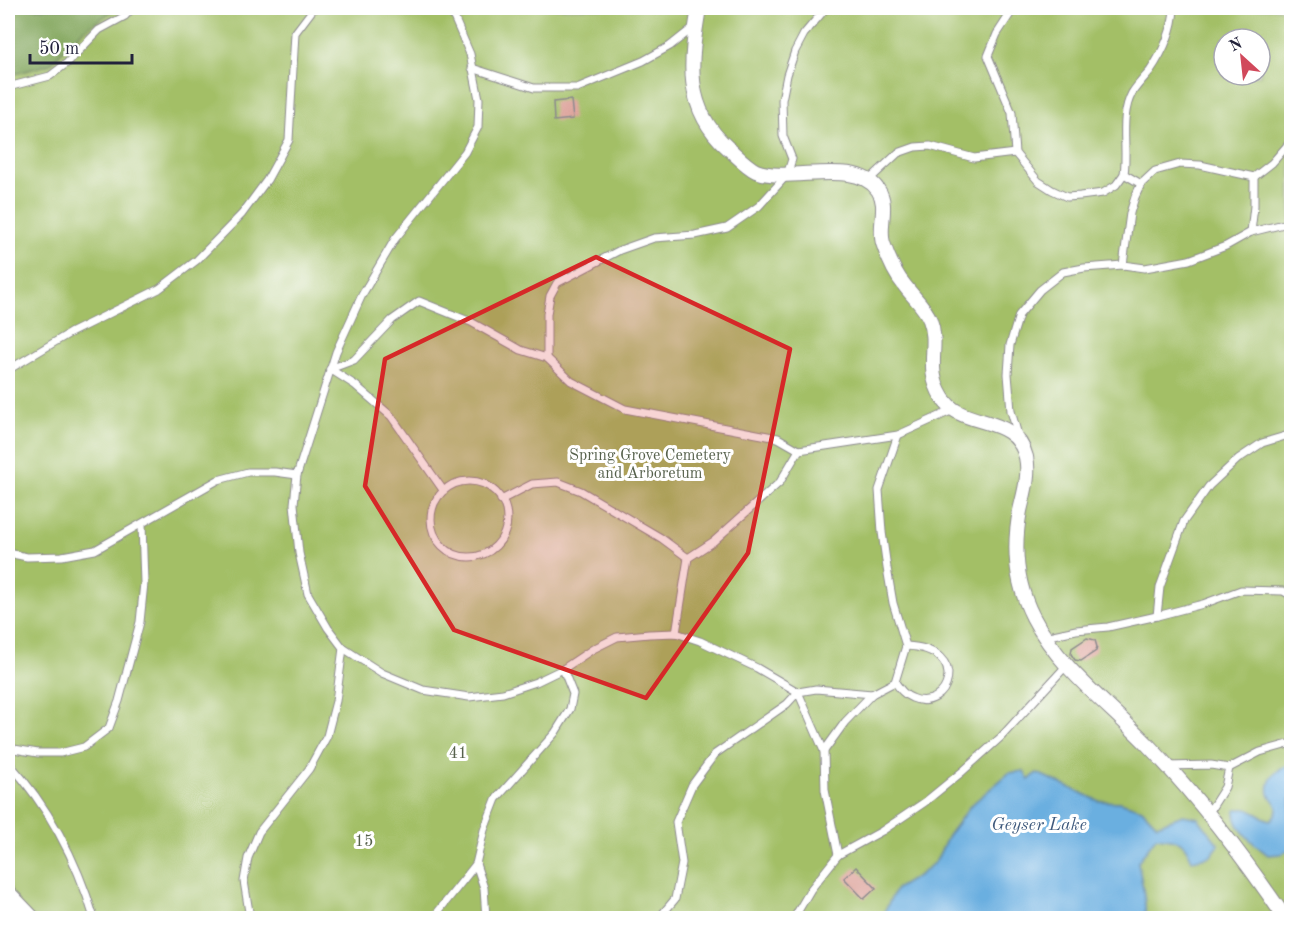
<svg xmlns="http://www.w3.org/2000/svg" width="1299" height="926" viewBox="0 0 1299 926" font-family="'Old Standard TT',serif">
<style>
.green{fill:#a3bf66;stroke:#627050;stroke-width:1.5;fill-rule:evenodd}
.forest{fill:#82a65b;stroke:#52644b;stroke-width:1.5}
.water{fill:#6bafe0;stroke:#46688e;stroke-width:1.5}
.building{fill:#dca098}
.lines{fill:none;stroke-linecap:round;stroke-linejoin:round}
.lane-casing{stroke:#8c8a8e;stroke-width:9}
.street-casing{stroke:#8c8a8e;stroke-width:16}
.lane{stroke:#fff;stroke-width:7}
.street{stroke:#fff;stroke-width:14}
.marked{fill:#d62828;fill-opacity:0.2;stroke:#d62828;stroke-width:4.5;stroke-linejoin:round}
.labels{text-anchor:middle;stroke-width:6;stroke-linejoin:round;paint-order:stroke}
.park-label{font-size:16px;fill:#56614c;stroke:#fff}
.water-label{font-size:18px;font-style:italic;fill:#3f5a7d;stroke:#fff}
</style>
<rect width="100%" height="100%" fill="#fff"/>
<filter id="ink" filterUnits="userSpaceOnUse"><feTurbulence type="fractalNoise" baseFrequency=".0167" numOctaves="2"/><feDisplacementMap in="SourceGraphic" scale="12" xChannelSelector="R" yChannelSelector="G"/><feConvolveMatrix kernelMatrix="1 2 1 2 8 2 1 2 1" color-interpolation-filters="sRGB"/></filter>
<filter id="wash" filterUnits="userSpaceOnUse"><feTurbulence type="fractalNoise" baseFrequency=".008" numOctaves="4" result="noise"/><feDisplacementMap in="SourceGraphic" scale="24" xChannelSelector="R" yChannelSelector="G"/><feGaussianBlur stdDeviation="1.35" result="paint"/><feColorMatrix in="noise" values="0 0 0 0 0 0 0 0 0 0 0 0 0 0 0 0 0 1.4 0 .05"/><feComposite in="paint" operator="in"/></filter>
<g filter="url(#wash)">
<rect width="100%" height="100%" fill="#f5f1e0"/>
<path class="green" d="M 8,8 L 1291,8 L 1291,918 L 8,918 ZM 1224,39 L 1260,39 L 1260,75 L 1224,75 Z"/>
<polygon class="forest" points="8,8 117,8 81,32 50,64 8,76"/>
<g class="water">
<path d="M 1291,765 L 1291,848 L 1282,854 L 1268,855 C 1255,845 1234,829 1235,811 C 1250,803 1257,818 1271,820 C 1274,816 1278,812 1277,807 C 1276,802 1270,798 1269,794 C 1266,779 1278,767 1291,765 Z"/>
<path d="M 1024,771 L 1029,780 L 1037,773 L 1099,801 L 1120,802 L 1142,809 L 1157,825 L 1183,815 L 1198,818 L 1219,845 L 1211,856 L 1192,860 C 1183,838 1179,840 1156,837 L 1138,862 C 1141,880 1147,900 1145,918 L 881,918 L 896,889 L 921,874 L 936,861 L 948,836 L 970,806 L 1009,773 Z"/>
</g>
<g id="blocks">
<g class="building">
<polygon points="571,100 573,119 554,121 553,102"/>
<polygon points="1087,638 1095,640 1097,647 1096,651 1081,661 1075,660 1071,654 1072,648"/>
<polygon points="856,867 876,888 864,899 844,878"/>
</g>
</g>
</g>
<g filter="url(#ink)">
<use href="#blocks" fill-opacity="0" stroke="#8c8a8e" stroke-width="1.5"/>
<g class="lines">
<g class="lane-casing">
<g id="lane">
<polyline points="450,8 470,54 479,99 478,127 465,152 395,239 362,295 336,352 297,475 294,504 299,553 308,594 328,628 343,648 382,673 423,690 469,697 503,693 536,682 563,669 593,649 617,637 649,634 676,633 700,641 757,668 798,692 824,751 825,790 838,855"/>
<polyline points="1014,8 997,34 988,56 1012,113 1015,153 1038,181 1052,190 1067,197 1080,196 1103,193 1116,185 1124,174 1141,184"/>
<polyline points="472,68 534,88 577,88 643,61 670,46 694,27"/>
<polyline points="8,87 50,76 67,63 99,30 125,16 132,8"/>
<path d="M 1124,174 C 1128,148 1119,117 1132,93 C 1137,85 1144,78 1150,71 C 1163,52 1173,30 1174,8"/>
<polyline points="869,180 898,153 915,147 930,146 974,158 1015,153"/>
<polyline points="1251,232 1254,206 1254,177"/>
<polyline points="1123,265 1130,213 1135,197 1141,184 1155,171 1180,164 1200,165 1254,177 1272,163 1292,140"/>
<polyline points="547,358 547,314 550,296 557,283 620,250 654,238 695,235 727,228 759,206 787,175 792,159 783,136 782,100 787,75 795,51 804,34 826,8"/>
<polyline points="330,369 354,360 392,320 419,301 471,322 521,350 547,358 571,381 625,409 778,438 799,450 898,435 953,410"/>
<polyline points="330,369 355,385 391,416 443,490"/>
<polyline points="8,370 70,333 159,289 197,260 242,214 267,180 289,140 295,33 314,8"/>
<polyline points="1018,435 1011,411 1008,374 1010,345 1019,315 1040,290 1063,272 1084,268 1123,265 1145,268 1189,260 1226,246 1251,232 1292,222"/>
<circle cx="469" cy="519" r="38"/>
<polyline points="501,500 532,484 558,482 581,491 661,538 688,558"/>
<polyline points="8,553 27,557 62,556 95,550 218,480 248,472 275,472 297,475"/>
<polyline points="1157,616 1160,587 1184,521 1209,486 1238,459 1262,443 1292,434"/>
<polyline points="676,633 688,558 714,541 780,482 799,450"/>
<polyline points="1044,637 1076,630 1108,627 1157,616 1203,604 1241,590 1283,591 1292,596"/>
<path d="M 895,682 C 900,689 904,695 912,698 C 948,714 973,649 906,646"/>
<polyline points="8,748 38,753 60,753 84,747 109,728 119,701 140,622 144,583 142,524"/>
<polyline points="824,751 845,722 872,694"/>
<path d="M 8,762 C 48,806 77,861 94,918"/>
<polyline points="1167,766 1211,765 1229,768 1260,752 1292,743"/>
<polyline points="1209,812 1225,787 1229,768"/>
<polyline points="250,918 244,881 248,858 259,832 309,769 327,736 336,701 343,648"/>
<polyline points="433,918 476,864"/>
<polyline points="486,918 484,888 476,864 484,830 496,799 555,733 570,709 573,694 563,669"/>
<polyline points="659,918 675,899 682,863 676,822 692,785 715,754 787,704 798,692 816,689 872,694 895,682 906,646 893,603 887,568 882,532 879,490 898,435"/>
<polyline points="794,918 811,889 838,855 882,831 925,802 963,771 1001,737 1066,666"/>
</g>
</g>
<g class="street-casing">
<g id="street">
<path d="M 699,8 C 690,61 683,108 728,148 C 736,155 746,166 756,171 C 788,184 856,157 878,190 C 889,205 878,226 883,243 C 888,258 895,274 905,286 C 914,298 925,307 930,320 C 940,346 924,368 942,397 C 961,430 1015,412 1026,457 C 1030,475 1024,493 1020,511 C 1013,547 1016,584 1033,617 C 1059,668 1106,702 1146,743 C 1198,797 1243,856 1285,918"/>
<polyline points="8,892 33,918"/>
</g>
</g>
<use href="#lane" class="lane"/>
<use href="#street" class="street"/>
</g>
</g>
<path class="marked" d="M 596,257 L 790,349 L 748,553 L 646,698 L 454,630 L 365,486 L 385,359 Z"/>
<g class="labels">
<g class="park-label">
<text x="650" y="460">Spring Grove Cemetery<tspan x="650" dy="18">and Arboretum</tspan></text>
<text x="458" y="758">41</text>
<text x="364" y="846">15</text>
</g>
<g class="water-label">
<text x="1039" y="830">Geyser Lake</text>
</g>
</g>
<rect width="1299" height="926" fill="none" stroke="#fff" stroke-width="30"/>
<g transform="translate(1242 57) rotate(333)"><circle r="28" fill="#ffffff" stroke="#a7a7b1" stroke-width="1.5"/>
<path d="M0-4.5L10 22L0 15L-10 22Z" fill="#d1495b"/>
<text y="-9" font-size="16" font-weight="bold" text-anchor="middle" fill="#22223b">N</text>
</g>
<path d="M30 54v9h102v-9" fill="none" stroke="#22223b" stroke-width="3"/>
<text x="39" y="54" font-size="18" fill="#22223b" stroke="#ffffff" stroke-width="4.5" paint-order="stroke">50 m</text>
</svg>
